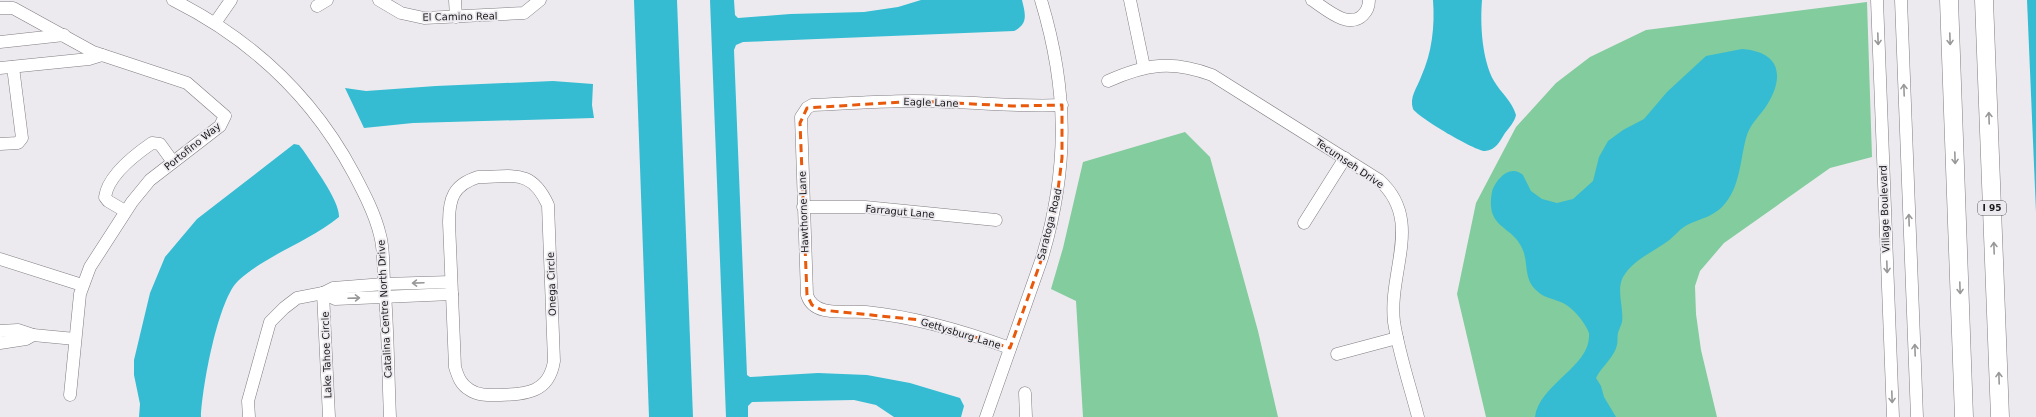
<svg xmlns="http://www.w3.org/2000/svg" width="2036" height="417" viewBox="0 0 2036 417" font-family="'DejaVu Sans',sans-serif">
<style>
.green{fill:#82cc9e}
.water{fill:#35bcd2}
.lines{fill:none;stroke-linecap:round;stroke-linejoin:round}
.minor-casing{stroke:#807d82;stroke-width:13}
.highway-casing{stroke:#807d82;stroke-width:19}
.minor{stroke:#fff;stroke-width:12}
.highway{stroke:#fff;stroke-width:18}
.oneway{stroke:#989898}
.marked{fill:none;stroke:#e8590c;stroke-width:3;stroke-dasharray:8 5;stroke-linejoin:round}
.labels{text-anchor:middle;stroke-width:3.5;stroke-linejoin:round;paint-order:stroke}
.shield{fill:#edeaef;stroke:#59585b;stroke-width:1}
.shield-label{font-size:9px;font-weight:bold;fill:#1a191b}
.street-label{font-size:10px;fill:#1a191b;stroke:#edeaef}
</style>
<rect width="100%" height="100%" fill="#edeaef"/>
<g class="green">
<polygon points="1867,2 1872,157 1830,168 1724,243 1700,271 1695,286 1696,314 1701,350 1717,417 1486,417 1457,294 1476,203 1516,127 1556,83 1590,57 1646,30"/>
<polygon points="1185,132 1210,157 1258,331 1278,417 1083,417 1076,301 1051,289 1063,248 1083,162"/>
</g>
<g class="water">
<polygon points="634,0 677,0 693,417 649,417"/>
<path d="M 710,0 L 734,0 L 735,15 L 738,18 L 790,14 L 864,12 L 898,7 L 921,0 L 1022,0 C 1025,13 1029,24 1014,31 L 743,42 L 736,45 L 734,50 L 747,375 L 750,377 L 818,373 L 867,375 L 910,383 L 960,398 L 964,406 L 961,417 L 894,417 L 876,405 L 854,400 L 752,402 L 748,406 L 748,417 L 726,417 Z"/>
<path d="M 1433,0 L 1482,0 C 1480,24 1482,60 1494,81 C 1501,93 1512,101 1516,115 C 1515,121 1509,128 1505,133 C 1500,141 1496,150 1485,151 C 1475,151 1419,118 1413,109 C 1409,97 1417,88 1421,77 C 1432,53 1435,26 1433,0 Z"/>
<polygon points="2027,0 2036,0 2036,212"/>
<path d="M 1742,49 C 1782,52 1785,78 1765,108 C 1757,119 1750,124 1746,138 C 1740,161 1740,188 1723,206 C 1712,217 1702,218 1689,224 C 1680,228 1675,236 1668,241 C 1653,252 1633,260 1623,277 C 1616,290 1624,307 1622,322 C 1621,326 1619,329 1618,333 C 1617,337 1618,341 1617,345 C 1614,358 1601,367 1596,378 L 1601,386 L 1604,397 L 1616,417 L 1535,417 C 1539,384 1592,366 1589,333 C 1585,322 1573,308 1563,303 C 1553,298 1545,299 1536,290 C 1523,278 1529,262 1522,248 C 1512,225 1485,229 1492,192 C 1495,180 1510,163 1523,175 L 1531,191 L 1542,199 L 1557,203 L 1573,199 L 1593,181 L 1599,157 L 1608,141 L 1623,130 L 1644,119 L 1667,92 L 1706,56 Z"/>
<polygon points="553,81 593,84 592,105 594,118 413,123 364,128 345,88 366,91 436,86"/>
<path d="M 294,144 L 299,145 L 303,150 C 312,164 340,201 339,217 C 310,241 268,254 239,280 C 218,298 202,388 201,417 L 139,417 L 140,404 L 134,375 L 134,360 L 150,293 L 165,257 L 197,219 Z"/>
</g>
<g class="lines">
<g class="minor-casing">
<g id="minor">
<path d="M 173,0 C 251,39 313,97 354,174 C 364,193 375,214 380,235 C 384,249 383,266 384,281 C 388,326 388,372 390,417"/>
<polyline points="379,0 401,13 424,18 524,13 540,0"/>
<polyline points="455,0 456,17"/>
<polyline points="1130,0 1144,67"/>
<path d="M 1312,0 C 1325,8 1348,30 1363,15 C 1367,11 1369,6 1369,0"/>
<polyline points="1877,0 1893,417"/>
<polyline points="1901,0 1917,417"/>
<polyline points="317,6 327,0"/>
<polyline points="0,8 13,8 93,52 187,83 225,116 220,126 150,180 132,202 90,267 80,294 70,395"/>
<polyline points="215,23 231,0"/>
<polyline points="0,42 64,35"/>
<polyline points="0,68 89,59 102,55"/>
<path d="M 1108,81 C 1146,64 1172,60 1212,75 L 1379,180 C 1424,220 1388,271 1394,322 C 1399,354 1410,386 1418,417"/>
<polyline points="0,144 18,143 22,138 13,67"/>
<path d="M 478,177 C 513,177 531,168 548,205 L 554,361 C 549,393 526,394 500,395 C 490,395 479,396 470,390 C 461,385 458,377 455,367 L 449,222 C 449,199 453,185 478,177 Z"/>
<polyline points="803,207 865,207 996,220"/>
<path d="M 125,211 L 108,201 L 105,197 C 108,175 136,154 152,143 L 160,144 L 173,162"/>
<polyline points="1304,223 1345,158"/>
<polyline points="0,259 82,285"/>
<polyline points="323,293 335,299 452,294"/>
<polyline points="323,293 329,417"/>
<polyline points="0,331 18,330 33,335"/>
<polyline points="0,343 26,339 33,335 75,339"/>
<path d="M 1010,348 C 963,331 916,317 866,312 C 847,310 814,318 807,295 L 801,117 L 807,108 L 812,105 C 858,103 904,99 949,102 C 987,103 1024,107 1062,105"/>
<polyline points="1337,354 1397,338"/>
<polyline points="1025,393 1026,417"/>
<polyline points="249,417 248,401 270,322 284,308 297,298 323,293 333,288 384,284 451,282"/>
<path d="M 986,417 L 1042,258 C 1069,168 1068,89 1041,0"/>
</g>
</g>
<g class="highway-casing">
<g id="highway">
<polyline points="1949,0 1964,417"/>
<polyline points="1984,0 2000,417"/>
</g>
</g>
<use href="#minor" class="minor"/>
<use href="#highway" class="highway"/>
</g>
<defs><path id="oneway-shaft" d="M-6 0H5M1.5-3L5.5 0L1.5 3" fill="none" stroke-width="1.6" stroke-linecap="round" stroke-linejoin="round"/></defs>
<g class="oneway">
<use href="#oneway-shaft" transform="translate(1878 39) rotate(88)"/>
<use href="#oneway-shaft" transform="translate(1950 39) rotate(88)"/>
<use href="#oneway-shaft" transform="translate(1904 90) rotate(-92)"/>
<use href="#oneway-shaft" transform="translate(1989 118) rotate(-92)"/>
<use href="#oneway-shaft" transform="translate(1955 158) rotate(88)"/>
<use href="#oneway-shaft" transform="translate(1909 220) rotate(-92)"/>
<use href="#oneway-shaft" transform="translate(1994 248) rotate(-92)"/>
<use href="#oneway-shaft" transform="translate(1887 267) rotate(88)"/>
<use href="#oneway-shaft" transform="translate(418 283) rotate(178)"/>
<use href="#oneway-shaft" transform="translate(1960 288) rotate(88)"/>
<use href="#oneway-shaft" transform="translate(354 298) rotate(-2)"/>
<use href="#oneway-shaft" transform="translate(1915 350) rotate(-92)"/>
<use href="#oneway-shaft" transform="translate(1999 378) rotate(-92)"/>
<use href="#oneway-shaft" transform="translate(1892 397) rotate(88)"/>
</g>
<path class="marked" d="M 917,101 L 1012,106 L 1062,105 L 1062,158 L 1056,206 L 1042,258 L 1010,348 L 920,320 L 822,310 L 812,305 L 807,295 L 800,123 L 807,108 Z"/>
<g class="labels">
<rect class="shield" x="1978" y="201" width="28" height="14" rx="3"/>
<g class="shield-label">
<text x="1992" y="211">I 95</text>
</g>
<g class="street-label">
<text transform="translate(460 16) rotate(-1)" y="4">El Camino Real</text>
<text transform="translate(931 102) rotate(2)" y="4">Eagle Lane</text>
<text transform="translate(192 146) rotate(-39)" y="4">Portofino Way</text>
<text transform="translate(1350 163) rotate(34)" y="4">Tecumseh Drive</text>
<text transform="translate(1884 209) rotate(-92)" y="4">Village Boulevard</text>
<text transform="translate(900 211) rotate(5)" y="4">Farragut Lane</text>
<text transform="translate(803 212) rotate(-92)" y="4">Hawthorne Lane</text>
<text transform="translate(1049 224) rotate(-76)" y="4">Saratoga Road</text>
<text transform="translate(551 284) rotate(-92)" y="4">Onega Circle</text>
<text transform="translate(384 309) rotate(-93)" y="4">Catalina Centre North Drive</text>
<text transform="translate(961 333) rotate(17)" y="4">Gettysburg Lane</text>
<text transform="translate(326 355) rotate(-92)" y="4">Lake Tahoe Circle</text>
</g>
</g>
</svg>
